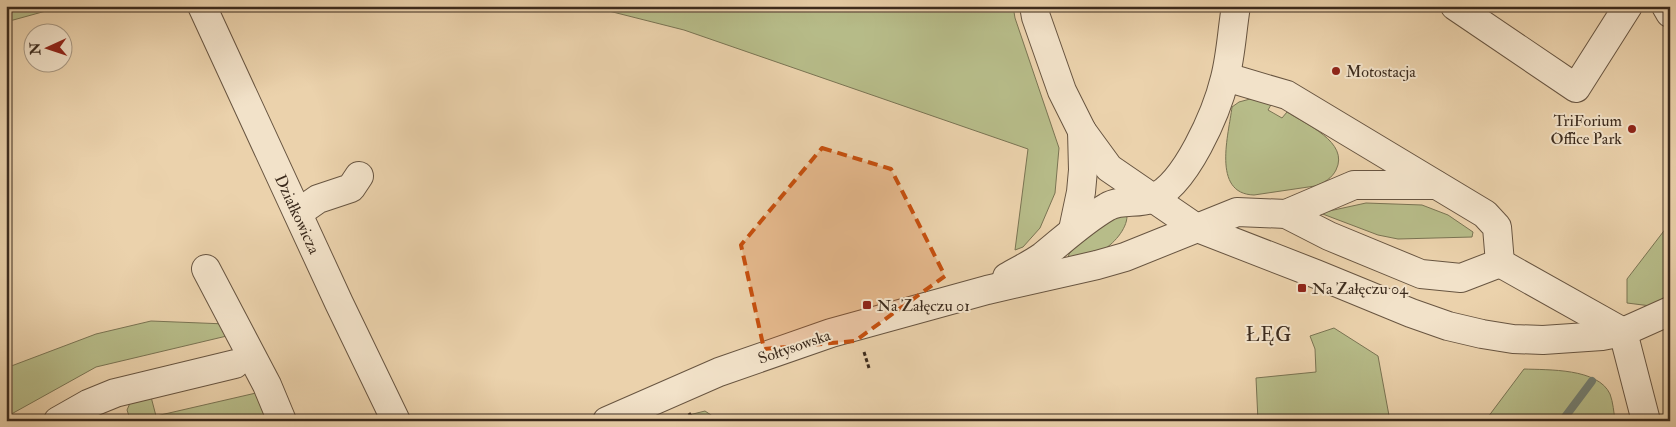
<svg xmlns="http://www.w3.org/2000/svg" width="1676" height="427" viewBox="0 0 1676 427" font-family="'IM FELL Double Pica',serif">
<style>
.green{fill:#b7bc89;stroke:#7a7453}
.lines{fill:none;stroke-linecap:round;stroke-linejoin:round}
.stream{stroke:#737f73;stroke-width:8}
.minor-casing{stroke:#685541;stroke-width:30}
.path{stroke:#3c2b1d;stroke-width:3;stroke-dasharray:4 2.5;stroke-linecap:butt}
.minor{stroke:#f2e2c9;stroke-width:28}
.marked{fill:#c6500f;fill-opacity:0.2;stroke:#c6500f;stroke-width:4;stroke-dasharray:10 6;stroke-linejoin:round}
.poi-dot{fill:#8f2418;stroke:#f2e2c9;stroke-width:2}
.labels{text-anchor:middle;stroke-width:4;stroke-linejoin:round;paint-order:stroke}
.poi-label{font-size:16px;fill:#3c2b1d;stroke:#f2e2c9;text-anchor:start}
.street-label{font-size:16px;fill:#3c2b1d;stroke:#f2e2c9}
.quarter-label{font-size:19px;letter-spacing:1px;fill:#3c2b1d;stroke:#f2e2c9}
</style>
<rect width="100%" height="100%" fill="#ebd2ac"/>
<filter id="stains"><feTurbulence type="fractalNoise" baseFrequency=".004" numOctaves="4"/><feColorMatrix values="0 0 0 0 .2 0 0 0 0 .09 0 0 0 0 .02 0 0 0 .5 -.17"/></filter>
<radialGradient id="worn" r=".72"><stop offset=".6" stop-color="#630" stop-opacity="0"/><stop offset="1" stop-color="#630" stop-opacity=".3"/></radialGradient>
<g class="green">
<polygon points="6,6 64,6 6,22"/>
<polygon points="589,6 1013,6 1015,18 1059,148 1055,193 1040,228 1023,247 1015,250 1028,149 684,30"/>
<path d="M 1250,99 L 1272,103 L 1268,110 L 1282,118 L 1287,112 C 1305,124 1350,142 1336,170 C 1332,178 1324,183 1315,186 L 1254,195 C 1211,194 1229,133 1232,107 L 1239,102 Z"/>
<polygon points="1366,203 1422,205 1448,215 1473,232 1472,237 1398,239 1378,235 1320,213"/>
<path d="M 1125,215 L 1127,216 C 1127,229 1113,245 1101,251 C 1091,255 1080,257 1069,260 L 1068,258 L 1069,254 C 1084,239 1103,219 1125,215 Z"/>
<polygon points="1670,223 1670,300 1651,306 1627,303 1627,279"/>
<polygon points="151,321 226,324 231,335 96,367 6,417 6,368 96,334"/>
<polygon points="1334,328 1378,356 1390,421 1258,421 1256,378 1316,372 1315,349 1310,336"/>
<path d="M 1524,369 C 1548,370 1598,368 1610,394 C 1613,402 1614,413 1615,421 L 1485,421 Z"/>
<polygon points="150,393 156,416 256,393 270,421 120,421 129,416 127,410 130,403"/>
<polygon points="705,411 720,421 684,421 681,417"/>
</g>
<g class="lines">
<polyline class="stream" points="1562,421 1592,381"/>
<g class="minor-casing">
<g id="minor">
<polyline points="202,6 339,303 396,421"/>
<polyline points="1034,6 1036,17 1062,91 1082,131 1109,168 1195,227 1316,274 1411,313 1448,326 1482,334 1513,339 1543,340 1602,336 1623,332 1670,311"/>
<polyline points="1455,6 1576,88 1628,6"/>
<polyline points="1666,6 1670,13"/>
<polyline points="1226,77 1287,95 1485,214 1497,227 1500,263"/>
<polyline points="298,213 318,199 351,188 359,176"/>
<polyline points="1286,214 1354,185 1436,185"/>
<polyline points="1073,230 1081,192 1083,170 1082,131"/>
<polyline points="1500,263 1623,332"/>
<polyline points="206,269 267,385 282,421"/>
<path d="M 1007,277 C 1019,270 1032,264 1043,256 C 1064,239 1083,221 1107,207 C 1120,199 1137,204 1151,199 C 1186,186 1217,111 1225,78 C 1231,55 1232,30 1236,6"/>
<polyline points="1623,332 1646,421"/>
<polyline points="58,421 88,404 115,393 235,364"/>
<polyline points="607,421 719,372 831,333 987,290 1097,265 1125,257 1237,212 1286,214 1329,236 1421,274 1461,278 1500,263"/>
</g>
</g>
<g class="path">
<polyline points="1669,344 1670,344"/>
<polyline points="864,352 869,368"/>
<polyline points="689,413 694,421"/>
</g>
<use href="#minor" class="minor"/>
</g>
<path class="marked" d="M 822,148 L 891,169 L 945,276 L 855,341 L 764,349 L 741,245 Z"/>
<g class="poi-dot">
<circle cx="1336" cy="71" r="5"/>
<circle cx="1632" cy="129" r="5"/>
<rect x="1297" y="283" width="10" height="10" rx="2.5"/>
<rect x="862" y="300" width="10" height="10" rx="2.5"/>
</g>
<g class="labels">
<g class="poi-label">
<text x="1346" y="77">Motostacja</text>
<text x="1622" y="126" text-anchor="end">TriForium<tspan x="1622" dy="18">Office Park</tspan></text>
<text x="1312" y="294">Na Załęczu 04</text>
<text x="877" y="311">Na Załęczu 01</text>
</g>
<g class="street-label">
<text transform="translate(298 214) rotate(65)" y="6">Działkowicza</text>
<text transform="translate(794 346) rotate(-19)" y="6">Sołtysowska</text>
</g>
<g class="quarter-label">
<text x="1269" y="341">ŁĘG</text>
</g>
</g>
<rect width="1676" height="427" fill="none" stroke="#ebd2ac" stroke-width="25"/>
<rect x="8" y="8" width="1661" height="412" fill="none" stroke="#3c2b1d" stroke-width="2.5"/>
<rect x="12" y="12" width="1651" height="402" fill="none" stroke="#3c2b1d"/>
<g transform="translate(48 48) rotate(267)"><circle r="24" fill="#f2e2c9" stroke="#a99984"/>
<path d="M0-4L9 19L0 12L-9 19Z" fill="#8f2418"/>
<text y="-8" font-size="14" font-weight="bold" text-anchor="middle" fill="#3c2b1d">N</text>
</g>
<rect width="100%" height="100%" filter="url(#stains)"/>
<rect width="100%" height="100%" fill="url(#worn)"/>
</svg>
